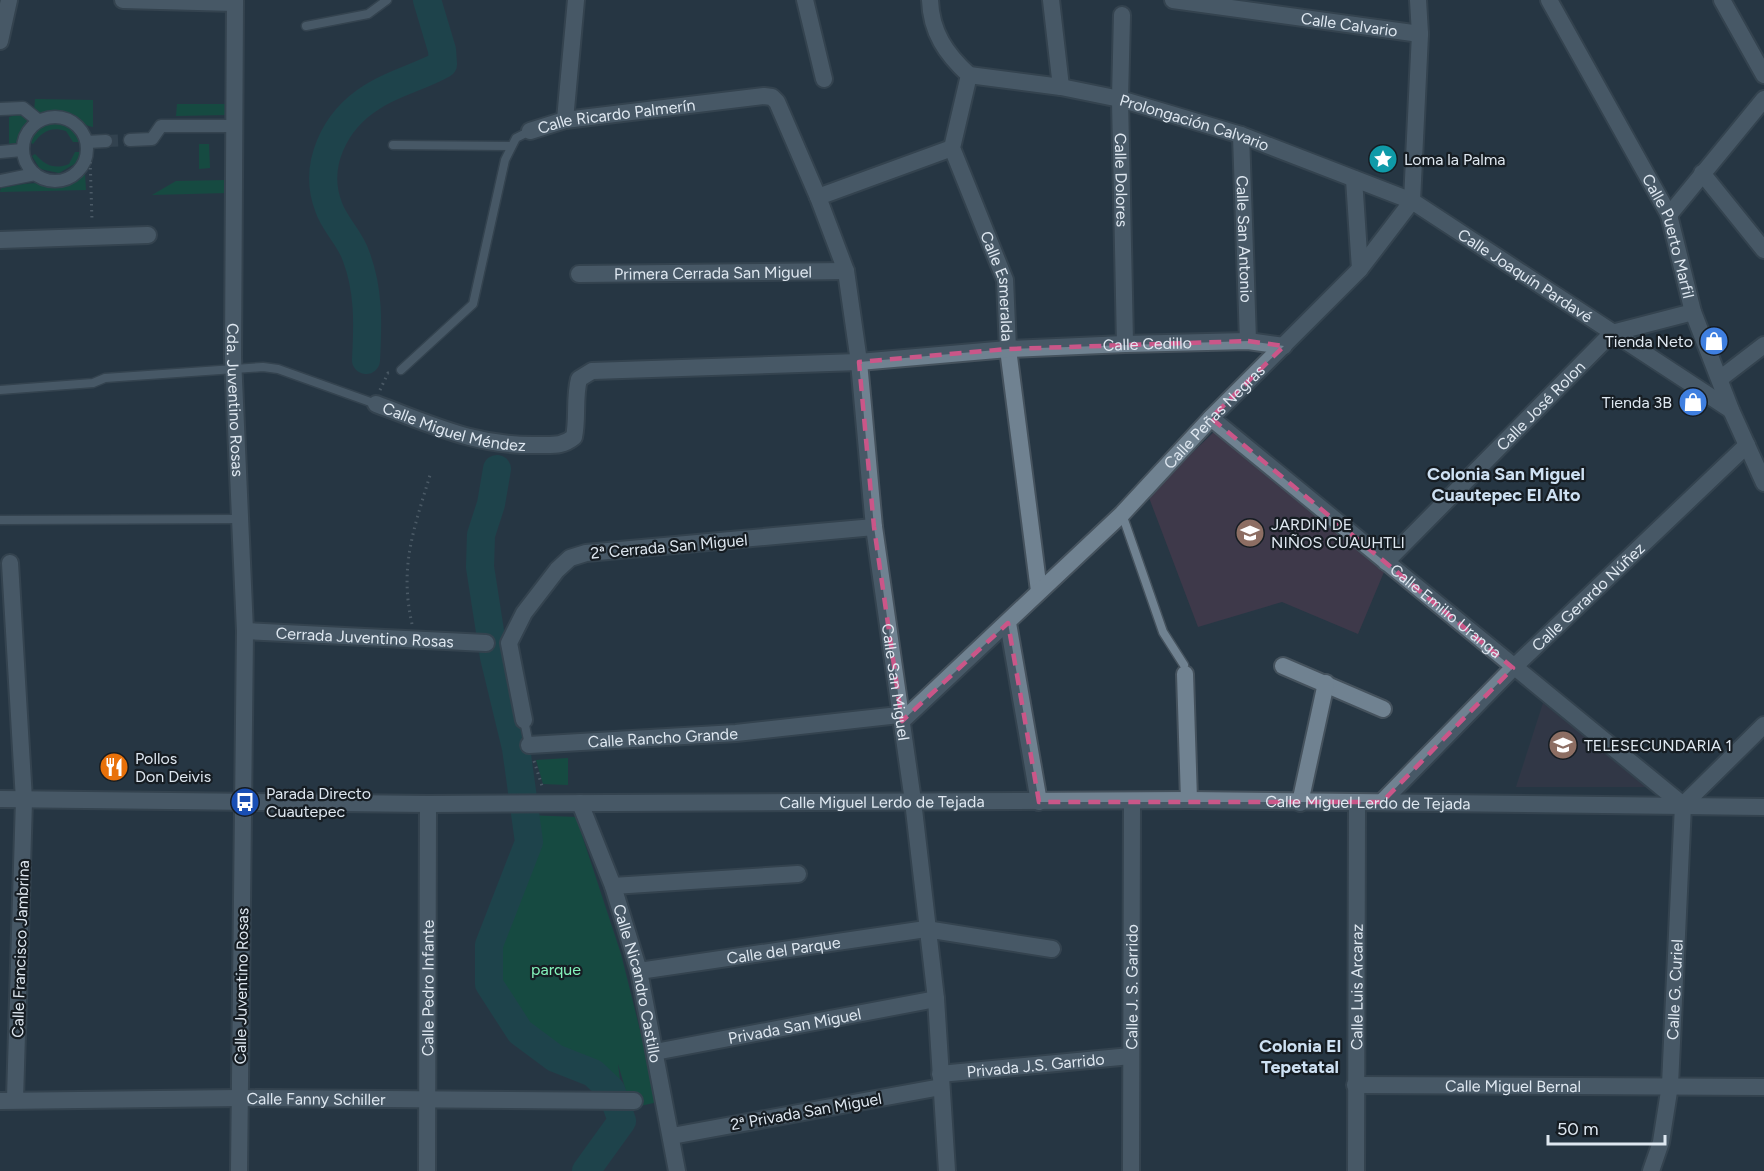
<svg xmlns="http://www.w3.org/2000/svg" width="1764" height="1171" viewBox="0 0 1764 1171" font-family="Figtree,sans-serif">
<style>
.education{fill:#3e394a}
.green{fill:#04623f}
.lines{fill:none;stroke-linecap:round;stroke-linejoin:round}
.river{stroke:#155355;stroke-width:28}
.pedestrian-tunnel{stroke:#42515e;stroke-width:12;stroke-dasharray:12 6;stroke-linecap:butt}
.service-casing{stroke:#45525d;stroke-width:11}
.pedestrian-casing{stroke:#45525d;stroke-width:15}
.minor-casing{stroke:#45525d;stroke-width:20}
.tertiary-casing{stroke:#45525d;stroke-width:20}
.path{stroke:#798691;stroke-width:3;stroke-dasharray:1.5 4.5;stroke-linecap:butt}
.service{stroke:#708291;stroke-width:8}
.pedestrian{stroke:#708291;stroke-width:12}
.minor{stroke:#708291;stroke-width:16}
.tertiary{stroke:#708291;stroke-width:16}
.marked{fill:none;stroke:#ca5688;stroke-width:4.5;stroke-dasharray:12 8;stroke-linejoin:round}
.labels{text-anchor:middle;stroke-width:4.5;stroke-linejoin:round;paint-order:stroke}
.street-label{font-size:16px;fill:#dee7f0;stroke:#161d23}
.poi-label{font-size:16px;fill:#dee7f0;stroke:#161d23;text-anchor:start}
.park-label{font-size:16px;fill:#84f3bb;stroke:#161d23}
.neighbourhood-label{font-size:18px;font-weight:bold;fill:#cee1f3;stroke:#161d23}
</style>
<rect width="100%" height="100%" fill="#273744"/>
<g class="education">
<polygon points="1216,430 1384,572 1358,634 1282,602 1198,627 1148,495"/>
<polygon points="1543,703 1651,787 1516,787"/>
</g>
<g class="green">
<path d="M 35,99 L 93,100 L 93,127 C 83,126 77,118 67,114 C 56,109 45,116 34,112 Z"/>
<polygon points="177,104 226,104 226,115 176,116"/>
<polygon points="16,115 28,116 31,123 21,142 9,144 9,117"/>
<path d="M 49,123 C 63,123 76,127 79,142 L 73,142 L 66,131 C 50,126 42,132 33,144 L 29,142 L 36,129 Z"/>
<polygon points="199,144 209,144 210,168 199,169"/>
<path d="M 75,152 L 81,152 L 78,162 L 59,173 L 40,169 L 32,156 L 35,154 C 45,165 54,170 69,164 Z"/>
<path d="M 85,174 L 86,190 L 0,192 L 1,188 C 13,186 26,183 39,183 C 61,182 63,188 85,174 Z"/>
<polygon points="227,180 227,193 152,195 176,181"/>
<polygon points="568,758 568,785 543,784 536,760"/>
<polygon points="526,815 576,817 621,954 658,1102 631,1108 618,1064 621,1088 611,1090 593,1073 555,1058 520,1032 489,984 489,945 529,842"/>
</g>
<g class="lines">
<g class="river">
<path d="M 366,360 C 368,324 369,290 356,256 C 350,238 335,225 329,208 C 312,165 335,120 372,97 C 393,83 420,77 443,64 L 442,50 L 427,0"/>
<polyline points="497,469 491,504 481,535 480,567 494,657 516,748 529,842 489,945 489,984 520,1032 555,1058 593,1073 611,1090 622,1121 586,1171"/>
</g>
<polyline class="pedestrian-tunnel" points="106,141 130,140"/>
<g class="service-casing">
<g id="service">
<polyline points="306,26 368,14 387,0"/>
<polyline points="393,145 510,146"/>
<polyline points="401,370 473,304 505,160 516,138 530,131"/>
<polyline points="0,390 93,383 105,378 263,367 278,369 376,404"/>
<polyline points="1122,514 1163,632 1184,665"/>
<polyline points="0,520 239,519"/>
<polyline points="524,720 529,745"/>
</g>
</g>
<g class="pedestrian-casing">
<g id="pedestrian">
<polyline points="0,109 23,108 39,121"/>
<circle cx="55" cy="149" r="32"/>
<polyline points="130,140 152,139 161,126 234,126"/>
<polyline points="87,142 106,141"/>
<polyline points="0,152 22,150"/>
<polyline points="0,181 35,174"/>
</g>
</g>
<g class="minor-casing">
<g id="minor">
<polyline points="123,0 235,3"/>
<polyline points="805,0 824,79"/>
<path id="s1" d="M 930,0 C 931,32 946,54 969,75 L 952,148 L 1005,280 L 1008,349 L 1039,591"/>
<polyline points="1051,0 1061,87"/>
<path id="s2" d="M 1173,0 L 1420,34"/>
<path id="s3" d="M 1549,0 L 1669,215 L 1693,312 L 1731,410 L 1764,483"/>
<path id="s4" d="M 1122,15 L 1120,99 L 1125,344"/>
<polyline points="0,41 9,0"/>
<path id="s5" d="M 969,75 L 1061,87 L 1120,99 L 1241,135 L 1412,201 L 1731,410"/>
<polyline points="565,120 576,0"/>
<path id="s6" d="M 530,131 L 565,120 L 764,96 L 772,97 L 777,102 L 818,197 L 846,271 L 859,362 L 874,527 L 913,801"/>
<path id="s7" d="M 1241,135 L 1248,341"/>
<polyline points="1702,173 1764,250"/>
<polyline points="1354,179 1360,269"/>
<polyline points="818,197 952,148"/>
<polyline points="1412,201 1420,34 1418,0"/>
<polyline points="1669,215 1764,99"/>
<polyline points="0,240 148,235"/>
<path id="s8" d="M 579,274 L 846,271"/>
<polyline points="1721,378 1764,345"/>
<path id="s9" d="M 376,404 C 433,425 477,447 540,445 C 554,445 563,446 574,437 C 578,418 574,398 579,379 L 592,371 L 859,362 L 1008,349 L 1125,344 L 1248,341 L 1284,346"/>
<path id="s10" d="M 1211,418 L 1683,805"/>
<path id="s11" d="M 1386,562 L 1612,333 L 1693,312"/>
<polyline points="10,563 24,800 15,1099"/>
<polyline points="1008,623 1039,802"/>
<path id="s12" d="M 245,631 L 486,643"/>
<polyline points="1283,666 1383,709"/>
<polyline points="1185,674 1189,800"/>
<polyline points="524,720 509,643 524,613 557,570 570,558 586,553 874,527"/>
<path id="s13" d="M 902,721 L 1122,514 L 1211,418 L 1360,269 L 1412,201"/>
<path id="s14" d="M 529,745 L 736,733 L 899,715"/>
<path id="s15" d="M 1382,802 L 1513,668 L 1747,445"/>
<path id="s16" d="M 580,803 L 613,886 L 639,971 L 677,1171"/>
<polyline points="1300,803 1326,683"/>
<polyline points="1683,805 1764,725"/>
<polyline points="613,886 798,874"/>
<path id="s17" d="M 639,971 L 926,929 L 1052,949"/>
<path id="s18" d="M 655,1052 L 936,999"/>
<path id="s19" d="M 940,1074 L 1131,1056"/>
<path id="s20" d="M 1355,1085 L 1764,1087"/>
<path id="s21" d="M 0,1101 L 239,1098 L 634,1101"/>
<polyline points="672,1136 941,1087"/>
<path id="s22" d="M 427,1171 L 428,804"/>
<path id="s23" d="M 1131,1171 L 1132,802"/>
<path id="s24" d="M 1356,1171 L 1357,803"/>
<path id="s25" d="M 1651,1171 L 1661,1142 L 1670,1085 L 1683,805"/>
</g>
</g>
<g class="tertiary-casing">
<g id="tertiary">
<path id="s26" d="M 235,0 L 233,358 L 245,631 L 239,1171"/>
<polyline points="1722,0 1764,75"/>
<path id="s27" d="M 0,799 L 428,804 L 1189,800 L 1764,807"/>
<polyline points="913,801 936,999 947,1171"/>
</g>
</g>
<g class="path">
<polyline points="90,156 92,221"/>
<polyline points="380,390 388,373 392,374"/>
<path d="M 412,624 C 399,566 414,529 430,475"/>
<polyline points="534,761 543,789"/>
</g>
<use href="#service" class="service"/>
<use href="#pedestrian" class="pedestrian"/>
<use href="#minor" class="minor"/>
<use href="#tertiary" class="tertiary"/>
</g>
<path d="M0 0H1764V1171H0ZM 1248,341 L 1284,346 L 1211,418 L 1513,668 L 1382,802 L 1039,802 L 1008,623 L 902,721 L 874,527 L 859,362 L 1008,349 Z" fill="#273744" fill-opacity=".55" fill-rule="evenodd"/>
<path class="marked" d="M 1248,341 L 1284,346 L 1211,418 L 1513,668 L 1382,802 L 1039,802 L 1008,623 L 902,721 L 874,527 L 859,362 L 1008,349 Z"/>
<defs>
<g id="sight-disc" transform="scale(1.5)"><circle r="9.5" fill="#0f9aa8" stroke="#161d23"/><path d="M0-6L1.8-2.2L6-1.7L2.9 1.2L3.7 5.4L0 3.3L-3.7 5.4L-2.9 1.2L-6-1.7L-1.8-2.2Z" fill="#fff"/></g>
<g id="shop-disc" transform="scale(1.5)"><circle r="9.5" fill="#3f7fe0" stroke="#161d23"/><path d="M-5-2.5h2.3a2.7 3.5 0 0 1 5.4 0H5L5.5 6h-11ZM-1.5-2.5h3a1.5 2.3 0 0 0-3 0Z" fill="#fff"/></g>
<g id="school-disc" transform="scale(1.5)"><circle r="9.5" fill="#8d6e63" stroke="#161d23"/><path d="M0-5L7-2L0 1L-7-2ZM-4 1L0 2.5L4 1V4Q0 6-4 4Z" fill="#fff"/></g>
<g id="restaurant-disc" transform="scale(1.5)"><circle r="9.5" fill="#e8710a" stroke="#161d23"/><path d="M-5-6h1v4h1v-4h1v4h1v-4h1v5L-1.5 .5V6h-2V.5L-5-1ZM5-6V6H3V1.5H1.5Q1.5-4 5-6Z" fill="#fff"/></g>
<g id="bus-disc" transform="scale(1.5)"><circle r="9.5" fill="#1a4fb4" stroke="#161d23"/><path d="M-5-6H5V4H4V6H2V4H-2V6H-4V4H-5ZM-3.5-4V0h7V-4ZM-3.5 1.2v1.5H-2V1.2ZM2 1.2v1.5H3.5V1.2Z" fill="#fff"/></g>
</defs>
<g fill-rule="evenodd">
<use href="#sight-disc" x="1383" y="159"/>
<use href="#shop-disc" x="1714" y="341"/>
<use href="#shop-disc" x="1693" y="402"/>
<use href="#school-disc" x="1250" y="533"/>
<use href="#school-disc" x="1563" y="745"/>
<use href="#restaurant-disc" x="114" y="767"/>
<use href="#bus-disc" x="245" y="802"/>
</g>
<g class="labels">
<g class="street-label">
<text dy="6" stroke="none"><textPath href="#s2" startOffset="178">Calle Calvario</textPath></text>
<text dy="6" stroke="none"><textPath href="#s6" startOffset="88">Calle Ricardo Palmerín</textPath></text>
<text dy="6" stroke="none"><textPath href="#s5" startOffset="231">Prolongación Calvario</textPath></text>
<text dy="6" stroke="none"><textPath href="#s4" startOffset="165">Calle Dolores</textPath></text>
<text dy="6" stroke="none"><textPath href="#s3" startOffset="266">Calle Puerto Marfil</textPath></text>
<text dy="6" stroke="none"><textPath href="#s7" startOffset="104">Calle San Antonio</textPath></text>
<text dy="6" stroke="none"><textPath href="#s8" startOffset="134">Primera Cerrada San Miguel</textPath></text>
<text dy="6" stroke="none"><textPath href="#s5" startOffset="598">Calle Joaquín Pardavé</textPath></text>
<text dy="6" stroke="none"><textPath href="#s1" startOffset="309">Calle Esmeralda</textPath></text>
<text dy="6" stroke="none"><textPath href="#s9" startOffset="836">Calle Cedillo</textPath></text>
<text dy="6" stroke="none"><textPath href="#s26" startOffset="400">Cda. Juventino Rosas</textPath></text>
<text dy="6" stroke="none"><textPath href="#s11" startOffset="220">Calle José Rolon</textPath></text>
<text dy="6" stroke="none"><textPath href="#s13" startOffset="436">Calle Peñas Negras</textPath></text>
<text dy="6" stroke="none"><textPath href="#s9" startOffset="82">Calle Miguel Méndez</textPath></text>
<text transform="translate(669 546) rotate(-5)" y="6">2ª Cerrada San Miguel</text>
<text dy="6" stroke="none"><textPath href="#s15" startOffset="291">Calle Gerardo Núñez</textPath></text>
<text dy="6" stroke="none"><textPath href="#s10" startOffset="304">Calle Emilio Uranga</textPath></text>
<text dy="6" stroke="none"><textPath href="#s12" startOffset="120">Cerrada Juventino Rosas</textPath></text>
<text dy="6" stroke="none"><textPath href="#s6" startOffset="849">Calle San Miguel</textPath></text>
<text dy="6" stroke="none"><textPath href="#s14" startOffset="134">Calle Rancho Grande</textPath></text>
<text dy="6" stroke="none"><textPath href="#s27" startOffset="882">Calle Miguel Lerdo de Tejada</textPath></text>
<text dy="6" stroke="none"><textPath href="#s27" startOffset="1368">Calle Miguel Lerdo de Tejada</textPath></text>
<text transform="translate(20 949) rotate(-88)" y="6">Calle Francisco Jambrina</text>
<text dy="6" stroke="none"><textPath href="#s17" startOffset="146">Calle del Parque</textPath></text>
<text dy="6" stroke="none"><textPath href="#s16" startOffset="190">Calle Nicandro Castillo</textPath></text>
<text transform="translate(241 986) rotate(-89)" y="6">Calle Juventino Rosas</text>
<text dy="6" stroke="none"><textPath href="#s23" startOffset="184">Calle J. S. Garrido</textPath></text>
<text dy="6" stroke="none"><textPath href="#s24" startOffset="184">Calle Luis Arcaraz</textPath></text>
<text dy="6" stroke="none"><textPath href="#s22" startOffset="183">Calle Pedro Infante</textPath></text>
<text dy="6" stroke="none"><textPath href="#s25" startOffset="184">Calle G. Curiel</textPath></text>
<text dy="6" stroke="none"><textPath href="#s18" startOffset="142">Privada San Miguel</textPath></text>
<text dy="6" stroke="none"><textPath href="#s19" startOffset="96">Privada J.S. Garrido</textPath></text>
<text dy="6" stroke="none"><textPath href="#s20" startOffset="158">Calle Miguel Bernal</textPath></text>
<text dy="6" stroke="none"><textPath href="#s21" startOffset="316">Calle Fanny Schiller</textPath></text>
<text transform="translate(806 1111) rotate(-10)" y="6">2ª Privada San Miguel</text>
</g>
<g class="poi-label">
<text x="1404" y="165">Loma la Palma</text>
<text x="1693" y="347" text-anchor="end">Tienda Neto</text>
<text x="1672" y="408" text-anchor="end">Tienda 3B</text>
<text x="1271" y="530">JARDIN DE<tspan x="1271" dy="18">NIÑOS CUAUHTLI</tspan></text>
<text x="1584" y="751">TELESECUNDARIA 1</text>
<text x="135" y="764">Pollos<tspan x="135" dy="18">Don Deivis</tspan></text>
<text x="266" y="799">Parada Directo<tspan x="266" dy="18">Cuautepec</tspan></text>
</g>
<g class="park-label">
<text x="556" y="975">parque</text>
</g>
<g class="neighbourhood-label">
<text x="1506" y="480">Colonia San Miguel<tspan x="1506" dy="21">Cuautepec El Alto</tspan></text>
<text x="1300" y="1052">Colonia El<tspan x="1300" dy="21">Tepetatal</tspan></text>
</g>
</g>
<path d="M1548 1135v9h117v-9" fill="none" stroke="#dee7f0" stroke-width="3"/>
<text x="1557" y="1135" font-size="18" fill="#dee7f0" stroke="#161d23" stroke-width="4.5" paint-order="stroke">50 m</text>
</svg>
